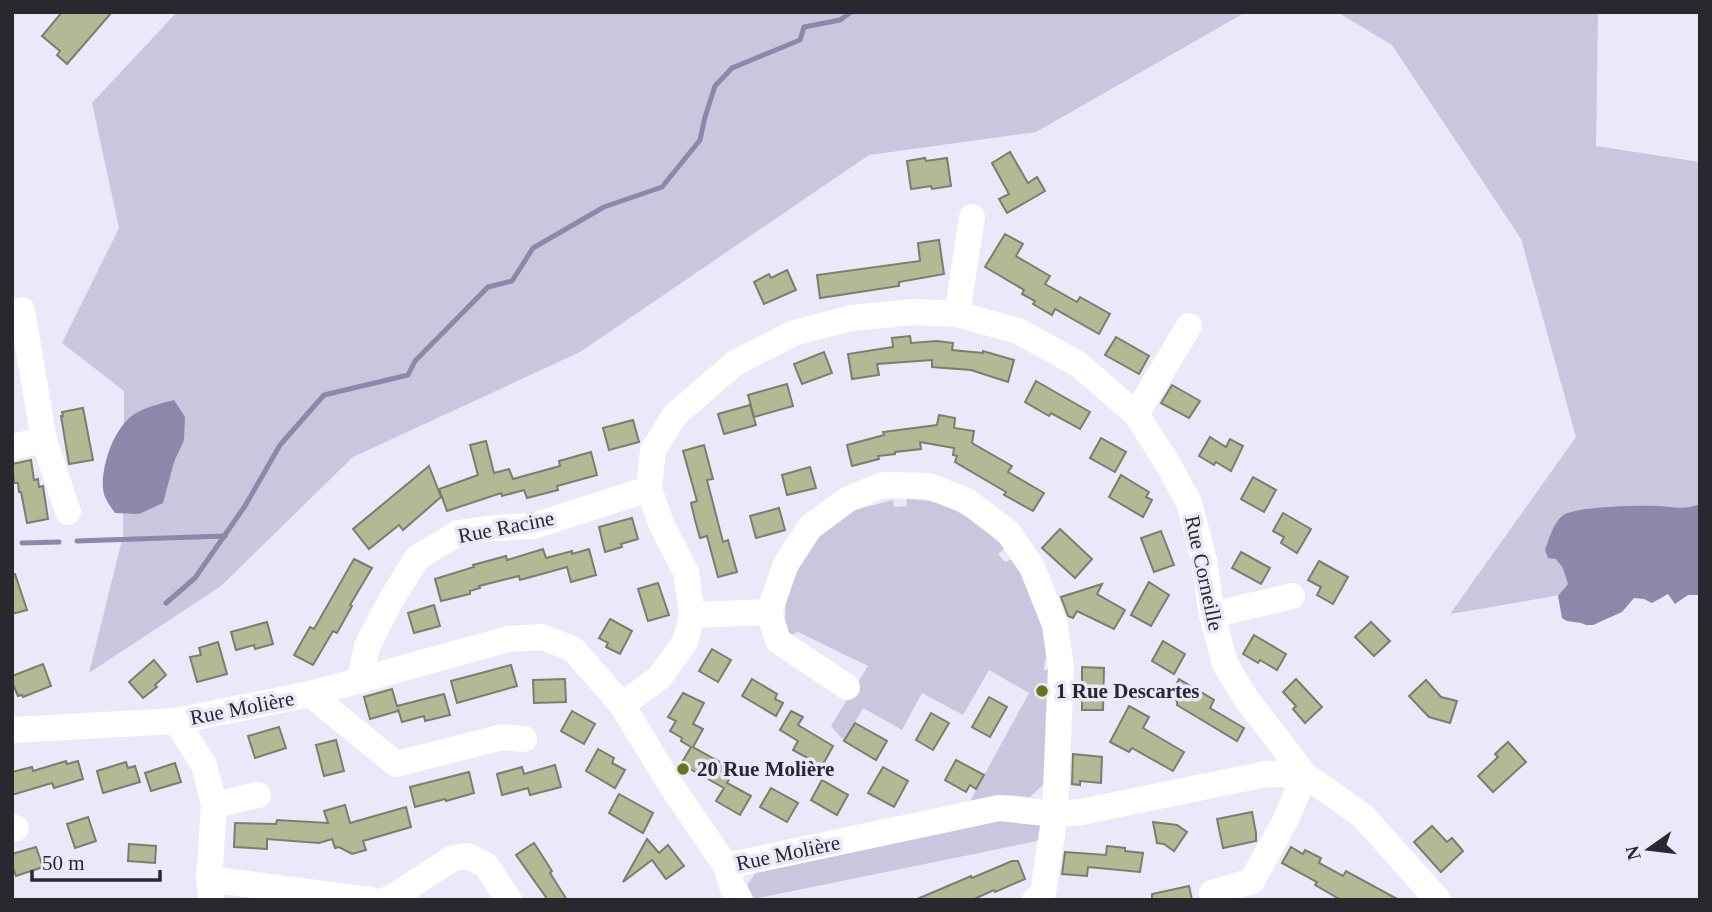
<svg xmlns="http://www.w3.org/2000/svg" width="1712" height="912" viewBox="0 0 1712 912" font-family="Georgia,serif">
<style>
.green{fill:#c9c7de}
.water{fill:#8c88a9}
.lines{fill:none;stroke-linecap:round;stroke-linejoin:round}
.stream{stroke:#8c88a9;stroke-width:5}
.building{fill:#b4b995;stroke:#7b7d6d;stroke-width:2}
.minor{stroke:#fff;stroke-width:26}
.poi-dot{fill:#6d731b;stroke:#eae8f9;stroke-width:2.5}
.labels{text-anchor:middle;stroke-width:7;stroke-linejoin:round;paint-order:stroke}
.street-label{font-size:21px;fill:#29282f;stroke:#eae8f9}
.poi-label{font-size:21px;font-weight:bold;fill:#29282f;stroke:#eae8f9;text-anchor:start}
</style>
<rect width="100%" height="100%" fill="#eae8f9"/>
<g class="green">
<polygon points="177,12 1246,12 1036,132 869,155 580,352 353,457 221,586 89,673 123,536 124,391 62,343 119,228 92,103"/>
<polygon points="1337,12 1598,12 1596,146 1700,162 1700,571 1450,614 1576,437 1521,239 1392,45"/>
<path d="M 907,499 C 917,500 930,500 940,504 C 966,513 985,529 1005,548 L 998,554 L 1005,562 L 1012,559 C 1034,592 1043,620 1052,659 L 1045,659 L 1044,670 L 1053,670 L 1045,783 L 1030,797 L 1008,795 L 970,801 L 1029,693 L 989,670 L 963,715 L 922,693 L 902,730 L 863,708 L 844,741 L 831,726 L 868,666 L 798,632 L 789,636 L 785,622 L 786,599 L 797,571 L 819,537 L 855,510 L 893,500 L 894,507 L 906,506 Z"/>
<polygon points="995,817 1040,822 1042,840 748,900 748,884 757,871"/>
</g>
<g class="water">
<path d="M 174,400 L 185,417 L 184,440 L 174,462 L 163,503 L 139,514 L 115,513 C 110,506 104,498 103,489 C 101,465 115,423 138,412 C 149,406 163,403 174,400 Z"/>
<path d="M 1697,505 L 1700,506 L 1700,595 L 1688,595 L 1675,604 L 1668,594 L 1652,603 L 1644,599 L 1634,598 L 1622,612 L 1593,625 L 1586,625 L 1581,623 L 1567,621 L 1562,618 L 1558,596 L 1568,584 L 1563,568 L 1556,559 L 1548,558 L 1545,550 C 1549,539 1553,524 1562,516 C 1573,506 1642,505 1659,506 C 1673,507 1683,510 1697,505 Z"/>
</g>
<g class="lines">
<g class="stream">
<polyline points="77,541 225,536"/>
<polyline points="22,543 59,542"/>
<polyline points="166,603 195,578 245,506 280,445 324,395 408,375 415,361 488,287 512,281 533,248 604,207 662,187 700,140 705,117 715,86 732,68 800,40 804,27 840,20 851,12"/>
</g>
</g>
<g class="building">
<polygon points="62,12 112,12 67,64 57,55 60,51 42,36"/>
<polygon points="1010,152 1028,183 1037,177 1045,191 1007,213 999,199 1009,194 992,163"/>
<polygon points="925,158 926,161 947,158 951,186 932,189 931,186 911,189 907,161"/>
<polygon points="1005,234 1023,244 1016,256 1050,276 1045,284 1077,302 1080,297 1110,314 1099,334 1055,309 1052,315 1033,304 1035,301 1022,294 1024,290 985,267"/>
<polygon points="939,240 944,274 899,282 899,286 820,298 817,275 920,261 918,243"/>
<polygon points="787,270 796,290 764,304 754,282 769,274 771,278"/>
<polygon points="910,336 911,343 937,341 953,343 952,350 983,353 983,351 1014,360 1008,382 971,370 932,367 932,360 877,364 879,375 852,379 848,354 893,347 892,338"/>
<polygon points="1116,337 1149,356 1139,374 1105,355"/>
<polygon points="824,352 832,373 802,384 794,364"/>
<polygon points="1036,381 1090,412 1080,429 1051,413 1049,416 1025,402"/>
<polygon points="787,384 793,406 754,417 748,395"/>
<polygon points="1172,385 1200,401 1189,418 1161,403"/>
<polygon points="750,405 756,425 724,434 718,414"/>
<polygon points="83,408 93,460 69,464 61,416 63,416 62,412"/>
<polygon points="939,415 955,418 954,428 974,431 972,443 1012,466 1008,472 1044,493 1033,511 1004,495 1006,492 955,462 957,456 953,455 954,448 920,442 921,449 895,452 895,454 878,456 879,459 852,466 847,445 884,435 883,432 937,425"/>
<polygon points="633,420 639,442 609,450 603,428"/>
<polygon points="1210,437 1226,447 1230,439 1243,446 1231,471 1216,462 1214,465 1199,456"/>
<polygon points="1101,438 1126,452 1115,472 1090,458"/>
<polygon points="486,441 494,473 509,469 513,479 560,466 559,461 591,452 597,475 557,486 558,490 527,498 524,490 502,496 501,493 447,511 439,489 478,475 470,445"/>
<polygon points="704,445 713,479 707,480 723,542 728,540 737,572 718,577 707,536 700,538 695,520 691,503 697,501 683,451"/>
<polygon points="31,460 34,480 38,479 39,487 43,486 48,519 27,523 21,492 19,492 18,483 14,483 12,464"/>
<polygon points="429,466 441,497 403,530 399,525 369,549 353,529"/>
<polygon points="810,467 816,488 787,495 782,475"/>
<polygon points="1121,475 1149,492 1146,497 1152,500 1143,517 1109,497"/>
<polygon points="1253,477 1276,490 1264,512 1241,499"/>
<polygon points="779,508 785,530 756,538 750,516"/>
<polygon points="1283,513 1311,529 1297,553 1281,543 1284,537 1273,531"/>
<polygon points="632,518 638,539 621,544 622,547 605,552 599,527"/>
<polygon points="1060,529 1092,559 1075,578 1042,548"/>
<polygon points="1161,531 1174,565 1154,572 1141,538"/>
<polygon points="543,549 546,558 572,551 572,554 589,549 596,575 571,582 567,567 520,580 519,576 479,586 480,588 470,591 470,594 441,601 435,579 474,567 473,565 506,556 507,560"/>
<polygon points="1241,552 1270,568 1261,584 1232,568"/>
<polygon points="354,559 372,568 350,605 352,606 337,633 333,631 313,665 294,655 310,627 314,629"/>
<polygon points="1319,561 1348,577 1333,604 1317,595 1321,587 1308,580"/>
<polygon points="12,574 15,574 27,610 12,614"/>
<polygon points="1149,582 1169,595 1151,626 1131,615"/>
<polygon points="658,583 669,615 648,621 638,589"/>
<polygon points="1102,584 1097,594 1125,610 1114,629 1077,611 1073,618 1068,616 1061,597"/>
<polygon points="434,605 440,626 414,633 408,613"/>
<polygon points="610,619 632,631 620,654 606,647 608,643 599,638"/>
<polygon points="267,622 273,644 255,649 254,645 236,650 231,632"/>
<polygon points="1371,622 1390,641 1374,656 1355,637"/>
<polygon points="1254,635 1286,654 1277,670 1260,660 1258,663 1243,654"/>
<polygon points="1163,641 1185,654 1174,674 1152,661"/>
<polygon points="218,642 227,674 197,682 190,657 201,655 199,648"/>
<polygon points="712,649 731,660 718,682 699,671"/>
<polygon points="154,660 166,675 155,685 157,687 143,698 129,682"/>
<polygon points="43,664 51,686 23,697 22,695 18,696 12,682 12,676"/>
<polygon points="511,665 517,686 457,703 451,681"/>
<polygon points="1082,667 1104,668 1103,710 1082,710"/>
<polygon points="565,679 566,702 534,703 533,680"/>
<polygon points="752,679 777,694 775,699 783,703 776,716 742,696"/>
<polygon points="1179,679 1214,700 1210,708 1244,728 1237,741 1177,705 1177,701 1170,697"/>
<polygon points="1296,679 1322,707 1305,723 1293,709 1296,706 1283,692"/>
<polygon points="1426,680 1441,697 1457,701 1450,723 1429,717 1409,696"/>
<polygon points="392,689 397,706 444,694 450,715 425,721 424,716 402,722 398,709 398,711 370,719 364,697"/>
<polygon points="683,693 704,703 693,724 703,729 693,747 734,770 727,783 751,796 740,815 716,801 724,788 681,764 691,747 681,741 682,738 670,731 676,721 668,717"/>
<polygon points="989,697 1007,707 990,737 972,727"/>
<polygon points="1129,706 1149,717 1143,728 1184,752 1173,771 1132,748 1129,752 1110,742"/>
<polygon points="572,711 595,724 584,744 561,731"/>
<polygon points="791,711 803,717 798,725 833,746 822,766 793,750 798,741 780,730"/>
<polygon points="931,713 949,723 933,750 916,740"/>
<polygon points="855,723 887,741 876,760 844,741"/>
<polygon points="279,727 286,748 255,758 248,736"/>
<polygon points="336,740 344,771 324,776 316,745"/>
<polygon points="1508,742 1526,762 1493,792 1478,776 1498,757 1495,754"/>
<polygon points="598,749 614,758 612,763 625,770 615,788 586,771"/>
<polygon points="1073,754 1102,757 1101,783 1080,781 1080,785 1072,784"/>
<polygon points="956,760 984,775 976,789 970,785 966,792 945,780"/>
<polygon points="66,761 67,764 78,761 83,779 54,788 52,783 12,795 12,772 32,767 33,771"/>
<polygon points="126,762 128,768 135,766 140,782 103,793 97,771"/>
<polygon points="175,763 181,782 151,791 145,773"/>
<polygon points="555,765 561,787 530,795 528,788 502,795 497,774 522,767 524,774"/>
<polygon points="883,767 908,781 894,807 868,793"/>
<polygon points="469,772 474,793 446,801 445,799 415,807 410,787"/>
<polygon points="822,780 848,795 837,815 811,800"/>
<polygon points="771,788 798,803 787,822 760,807"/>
<polygon points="619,794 653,813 643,833 609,813"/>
<polygon points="345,805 350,823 406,807 411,827 363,841 366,850 352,854 339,847 335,848 332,839 319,843 267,839 267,849 234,847 235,823 276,824 277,820 328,823 324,811"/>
<polygon points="1252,812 1256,833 1256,841 1223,848 1217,819"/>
<polygon points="88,817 96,841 75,848 67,824"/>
<polygon points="1153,822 1177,825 1187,832 1174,851 1164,844 1157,843"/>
<polygon points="1432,826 1447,842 1452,838 1463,851 1441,872 1414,842"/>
<polygon points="647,839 659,853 668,845 684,866 666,879 652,860 623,882"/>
<polygon points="534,843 552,871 550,873 567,900 548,900 516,855"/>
<polygon points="129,844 156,846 155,863 128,861"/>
<polygon points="1107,846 1125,848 1125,851 1143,853 1140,872 1088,867 1087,876 1062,874 1065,852 1106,855"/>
<polygon points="36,847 43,867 16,876 12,865 12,854"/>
<polygon points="1291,847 1303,854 1305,850 1321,858 1319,863 1343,876 1346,871 1399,900 1341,900 1315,885 1317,882 1282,863"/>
<polygon points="1012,861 1018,861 1025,879 995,892 994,890 972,900 915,900 971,876 972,878"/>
<polygon points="1189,886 1192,900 1152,900 1152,894"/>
</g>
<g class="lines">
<g class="minor">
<polyline points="22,310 44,440 68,512"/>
<polyline points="957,314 972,217"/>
<polyline points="1136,414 1189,326"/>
<polyline points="12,447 44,440"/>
<polyline points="769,612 778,641 847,687"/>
<polyline points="692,615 769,612 786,564 810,527 848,499 883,485 929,486 967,501 1008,532 1032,567 1055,625 1061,668 1055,814 1043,893 1035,900"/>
<polyline points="1212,615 1292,596"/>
<polyline points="360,681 367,646 391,600 417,558 458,533 493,528 533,526 649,489"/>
<polyline points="310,694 396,764 502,737 524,739"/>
<polyline points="622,705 660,677 685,642 692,615 686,572 662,526 649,489 653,450 675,415 735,363 794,333 851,318 915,312 957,314 1018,331 1078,364 1136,414 1168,464 1189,503 1204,560 1212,615 1225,664 1247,700 1305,775 1363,816 1438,900"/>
<polyline points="176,721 204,765 214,805 258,795"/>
<polyline points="12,730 176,721 310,694 508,639 542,637 573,649 622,705 672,787 726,866 732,886 740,900"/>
<polyline points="12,827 16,828"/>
<polyline points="726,866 999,808 1055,814 1081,812 1266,774 1305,775"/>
<polyline points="209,879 370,900"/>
<polyline points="1212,893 1252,881 1286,819 1305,775"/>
<polyline points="211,900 209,879 214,805"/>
<polyline points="385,900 390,899 453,858 467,856 486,865 509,900"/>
</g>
</g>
<g class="poi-dot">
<circle cx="1042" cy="691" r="7"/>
<circle cx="683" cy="769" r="7"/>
</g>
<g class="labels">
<g class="street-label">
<text transform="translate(506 527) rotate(-11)" y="7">Rue Racine</text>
<text transform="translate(1204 573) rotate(78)" y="7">Rue Corneille</text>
<text transform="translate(242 708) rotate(-11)" y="7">Rue Molière</text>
<text transform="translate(788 853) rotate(-12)" y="7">Rue Molière</text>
</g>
<g class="poi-label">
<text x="1056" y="698">1 Rue Descartes</text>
<text x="697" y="776">20 Rue Molière</text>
</g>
</g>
<rect width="1712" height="912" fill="none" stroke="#29282f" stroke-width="28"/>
<g transform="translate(1649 849) rotate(256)" stroke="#eae8f9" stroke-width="5" paint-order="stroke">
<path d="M0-5L12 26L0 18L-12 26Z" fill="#29282f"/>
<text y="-10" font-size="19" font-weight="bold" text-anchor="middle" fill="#29282f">N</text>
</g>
<path d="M32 870v10h128v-10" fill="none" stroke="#29282f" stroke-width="3.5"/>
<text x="42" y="870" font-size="21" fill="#29282f" stroke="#eae8f9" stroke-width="5" paint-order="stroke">50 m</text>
</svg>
